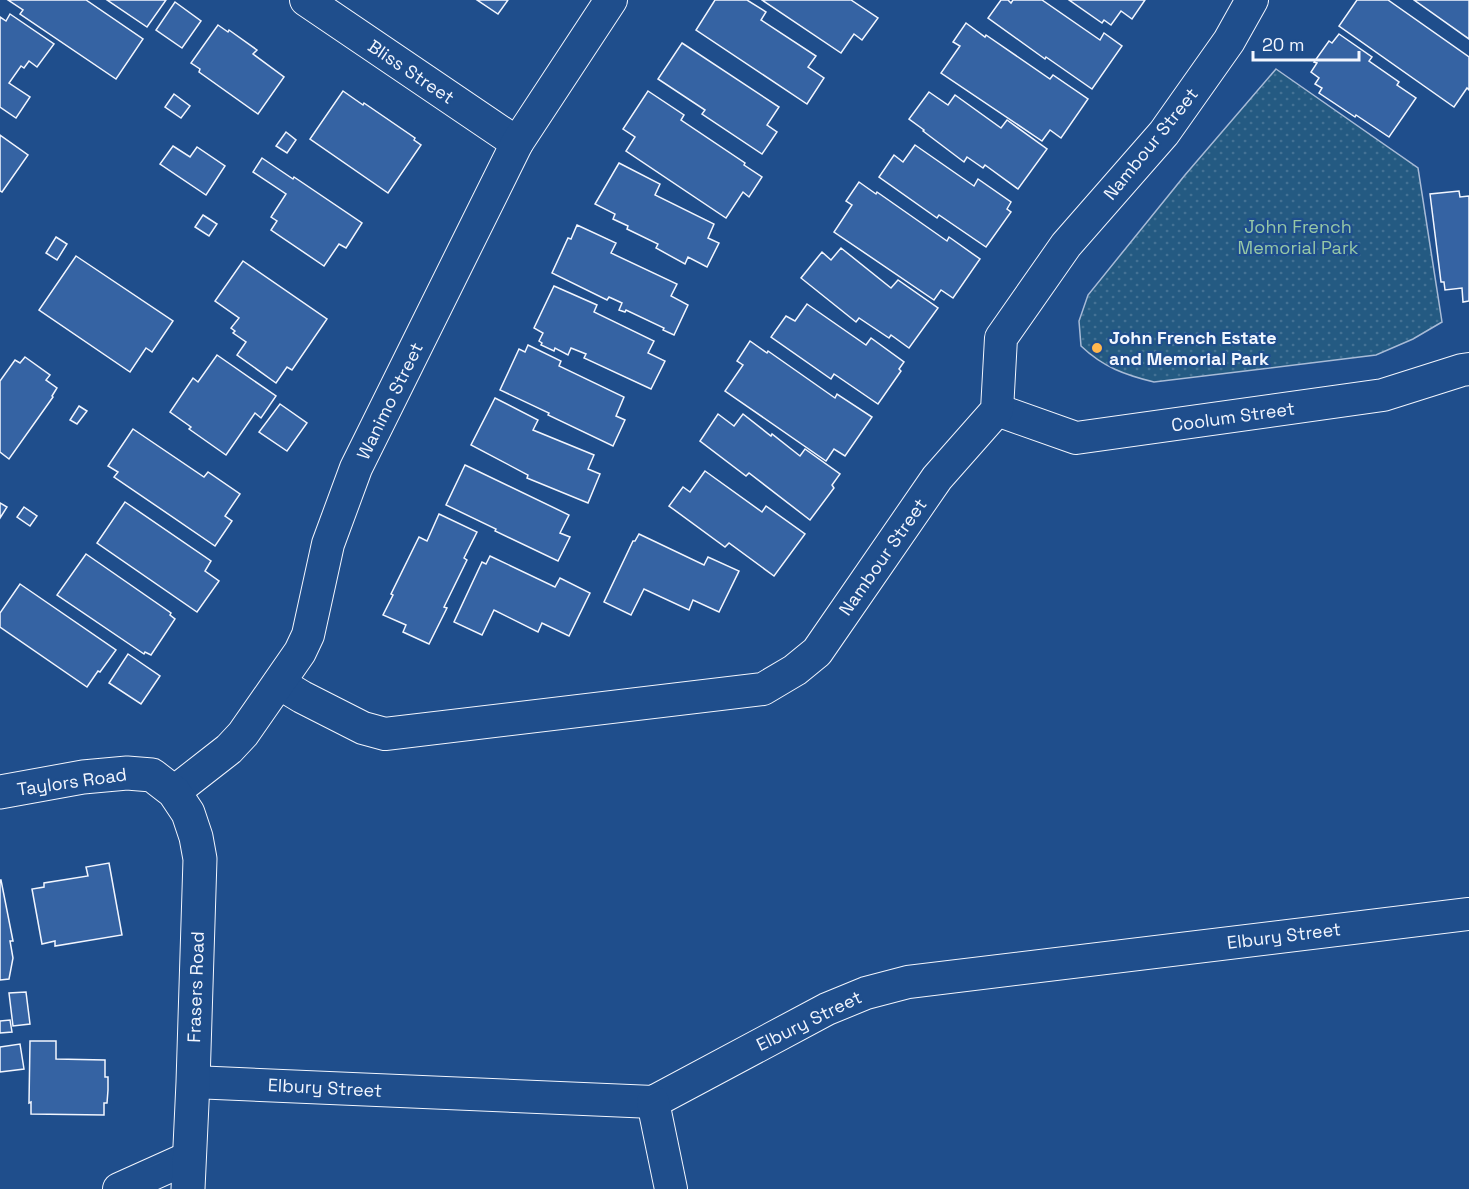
<svg xmlns="http://www.w3.org/2000/svg" width="1469" height="1189" viewBox="0 0 1469 1189" font-family="'Space Grotesk',sans-serif">
<style>
.park{fill:url(#park-dots);stroke:#a8bbd7;stroke-width:1.5}
.building{fill:#3563a3;stroke:#f2f6ff;stroke-width:1.5}
.lines{fill:none;stroke-linecap:round;stroke-linejoin:round}
.minor-casing{stroke:#f2f6ff;stroke-width:34}
.tertiary-casing{stroke:#f2f6ff;stroke-width:35}
.minor{stroke:#1f4e8c;stroke-width:32}
.tertiary{stroke:#1f4e8c;stroke-width:33}
.poi-dot{fill:#ffb74d;stroke:#1f4e8c;stroke-width:2}
.labels{text-anchor:middle;stroke-width:4.5;stroke-linejoin:round;paint-order:stroke}
.street-label{font-size:18px;fill:#f2f6ff;stroke:#1f4e8c}
.park-label{font-size:18px;fill:#97c8a6;stroke:#1f4e8c}
.poi-label{font-size:18px;font-weight:bold;fill:#f2f6ff;stroke:#1f4e8c;text-anchor:start}
</style>
<defs>
<pattern id="park-dots" width="8" height="8" patternUnits="userSpaceOnUse" patternTransform="scale(1.5)"><rect width="8" height="8" fill="#245a82"/><path d="M2 2h.1M6 6h.1" fill="none" stroke="#447295" stroke-width="1.8" stroke-linecap="round"/></pattern>
</defs>
<rect width="100%" height="100%" fill="#1f4e8c"/>
<path class="park" d="M 1276,69 L 1418,168 L 1442,322 L 1413,339 L 1376,355 L 1154,382 C 1125,375 1103,367 1081,346 L 1079,321 L 1088,295 L 1185,175 Z"/>
<g class="building">
<polygon points="8,0 86,0 143,39 116,79 20,14 23,10"/>
<polygon points="107,0 166,0 147,27"/>
<polygon points="477,0 508,0 498,14"/>
<polygon points="715,0 747,0 766,12 761,20 816,56 808,67 824,78 807,104 696,30"/>
<polygon points="762,0 851,0 878,18 862,40 854,34 841,53"/>
<polygon points="1001,0 1008,0 1011,3 1013,0 1042,0 1100,40 1104,33 1122,46 1092,89 1046,57 1045,59 988,18"/>
<polygon points="1069,0 1145,0 1132,19 1121,11 1111,25 1104,20 1102,23"/>
<polygon points="1357,0 1388,0 1469,57 1469,90 1467,88 1454,107 1339,26"/>
<polygon points="1414,0 1469,0 1469,39"/>
<polygon points="175,2 201,21 182,48 156,30"/>
<polygon points="10,14 54,44 37,67 29,61 24,68 21,66 9,83 30,97 16,118 0,107 0,17 6,21"/>
<polygon points="966,23 985,37 986,35 1050,79 1053,75 1088,99 1061,138 1050,130 1042,141 941,73 960,46 953,42"/>
<polygon points="218,25 228,32 229,30 257,50 253,54 284,77 258,114 199,72 200,69 191,63"/>
<polygon points="1339,34 1372,57 1369,61 1399,82 1397,85 1416,98 1389,137 1356,115 1355,117 1319,93 1322,88 1315,84 1319,78 1311,72 1317,63 1314,62 1329,41 1332,43"/>
<polygon points="682,43 779,107 767,125 777,132 762,154 702,114 705,110 658,79"/>
<polygon points="343,91 363,105 364,103 415,138 414,140 421,145 388,193 310,139"/>
<polygon points="648,91 684,115 681,120 745,163 744,165 762,177 749,197 743,192 726,218 626,151 635,137 623,129"/>
<polygon points="929,92 948,105 955,95 1001,128 1007,120 1047,149 1018,189 985,165 983,168 967,157 964,162 923,131 924,130 909,119"/>
<polygon points="174,94 190,106 181,118 165,107"/>
<polygon points="286,132 296,140 287,153 276,146"/>
<polygon points="0,135 28,155 2,192 0,191"/>
<polygon points="915,145 974,186 978,179 1011,202 1007,209 1011,212 986,247 939,215 937,218 879,177 894,155 903,162"/>
<polygon points="173,146 190,157 197,147 225,166 206,195 160,164"/>
<polygon points="262,158 293,179 294,177 362,223 346,248 339,244 324,266 271,230 277,221 271,217 286,194 253,172"/>
<polygon points="619,163 660,184 655,195 714,224 708,238 719,243 707,267 688,257 685,264 656,248 658,244 627,229 628,226 613,219 615,214 595,204"/>
<polygon points="859,182 876,194 877,192 947,241 949,237 980,259 953,298 941,290 934,300 834,232 852,205 846,201"/>
<polygon points="1459,191 1460,197 1469,196 1469,301 1463,302 1462,288 1445,290 1444,282 1441,282 1430,194"/>
<polygon points="203,215 217,224 209,236 195,227"/>
<polygon points="577,225 616,243 611,253 677,284 671,296 688,305 674,335 663,330 664,328 626,310 625,312 619,310 622,303 609,297 607,300 552,273 568,238 571,239"/>
<polygon points="56,237 67,244 57,260 46,253"/>
<polygon points="841,248 891,288 898,280 938,308 909,348 891,335 889,338 859,318 856,322 801,278 822,252 831,260"/>
<polygon points="76,256 173,321 152,352 146,348 130,372 39,310"/>
<polygon points="243,261 327,319 292,370 287,367 276,383 237,355 246,342 233,333 235,331 231,328 239,318 215,301"/>
<polygon points="554,286 597,305 594,312 654,341 648,353 665,361 651,389 584,358 586,354 571,348 568,355 555,348 554,351 541,345 542,343 539,341 543,333 534,328"/>
<polygon points="807,304 866,345 871,338 904,362 899,369 901,371 878,404 834,374 831,379 771,337 786,316 795,321"/>
<polygon points="750,341 767,353 768,351 835,398 837,394 872,417 845,456 834,449 826,461 725,391 743,365 737,361"/>
<polygon points="528,345 561,361 559,366 624,397 616,416 625,420 613,446 548,415 549,413 500,390 519,349 525,352"/>
<polygon points="217,355 276,396 261,418 255,413 226,455 189,429 191,427 170,412 193,378 198,382"/>
<polygon points="25,357 50,375 46,380 57,388 52,396 53,397 9,459 0,452 0,381 15,360 20,363"/>
<polygon points="495,398 538,420 533,430 594,455 588,469 600,474 588,503 527,478 528,475 471,445"/>
<polygon points="280,404 307,423 287,451 259,432"/>
<polygon points="79,406 87,411 77,424 70,420"/>
<polygon points="718,414 734,426 743,414 771,436 772,434 800,456 805,449 840,474 832,485 834,488 810,520 749,473 746,476 700,441"/>
<polygon points="133,429 204,477 208,472 240,494 225,516 232,521 215,546 114,477 118,472 108,466"/>
<polygon points="465,465 569,515 560,533 570,537 558,561 495,531 496,529 446,505"/>
<polygon points="705,471 762,512 766,506 805,534 774,576 729,543 725,547 669,506 683,487 690,492"/>
<polygon points="125,502 211,561 205,571 219,581 197,612 97,543"/>
<polygon points="0,503 7,507 0,518"/>
<polygon points="24,507 37,516 30,526 17,517"/>
<polygon points="439,514 477,532 464,558 467,560 444,607 447,608 429,644 403,632 406,625 383,615 393,595 391,594 419,537 427,541"/>
<polygon points="639,534 704,565 708,557 739,571 719,612 693,600 689,610 644,589 631,615 604,602 633,541 635,541"/>
<polygon points="86,554 171,613 170,615 175,619 151,655 145,652 144,654 57,595"/>
<polygon points="490,556 555,587 560,578 590,593 569,636 542,623 538,632 494,610 482,635 454,622 482,562 486,564"/>
<polygon points="20,584 116,650 100,672 98,671 87,687 0,627 0,613"/>
<polygon points="128,654 160,676 141,704 109,683"/>
<polygon points="109,863 122,935 55,946 55,941 42,944 32,889 44,887 44,883 88,876 86,867"/>
<polygon points="0,880 1,880 13,941 10,941 13,958 9,979 0,980"/>
<polygon points="26,992 30,1024 13,1026 9,993"/>
<polygon points="10,1020 12,1032 0,1033 0,1021"/>
<polygon points="30,1041 56,1041 56,1059 105,1060 105,1077 108,1077 108,1090 107,1103 104,1103 104,1115 31,1114 31,1102 29,1103"/>
<polygon points="20,1044 24,1069 0,1072 0,1047"/>
</g>
<g class="lines">
<g class="minor-casing">
<g id="minor">
<polyline points="306,0 517,143"/>
<polyline points="997,410 1076,438 1383,395 1462,370 1469,369"/>
<polyline points="279,683 302,697 363,728 385,734 763,689 795,670 817,652 937,478 997,410 1001,338 1066,245 1164,133 1229,41 1252,0"/>
<polyline points="174,792 229,749 243,734 300,652 308,635 328,544 356,468 517,143 611,0"/>
<polyline points="193,1082 653,1102 827,1009 866,993 908,982 1469,914"/>
<polyline points="653,1102 671,1189"/>
<polyline points="119,1189 188,1158"/>
</g>
</g>
<g class="tertiary-casing">
<polyline id="tertiary" points="0,792 83,777 127,773 152,775 174,792 188,813 196,837 200,859 193,1082 188,1189"/>
</g>
<use href="#minor" class="minor"/>
<use href="#tertiary" class="tertiary"/>
</g>
<circle class="poi-dot" cx="1097" cy="348" r="6"/>
<g class="labels">
<g class="street-label">
<text transform="translate(411 72) rotate(34)" y="6">Bliss Street</text>
<text transform="translate(1151 144) rotate(-51)" y="6">Nambour Street</text>
<text transform="translate(390 401) rotate(-64)" y="6">Wanimo Street</text>
<text transform="translate(1233 417) rotate(-8)" y="6">Coolum Street</text>
<text transform="translate(883 557) rotate(-55)" y="6">Nambour Street</text>
<text transform="translate(72 782) rotate(-8)" y="6">Taylors Road</text>
<text transform="translate(1284 936) rotate(-7)" y="6">Elbury Street</text>
<text transform="translate(196 987) rotate(-88)" y="6">Frasers Road</text>
<text transform="translate(809 1021) rotate(-26)" y="6">Elbury Street</text>
<text transform="translate(325 1088) rotate(3)" y="6">Elbury Street</text>
</g>
<g class="park-label">
<text x="1298" y="233">John French<tspan x="1298" dy="21">Memorial Park</tspan></text>
</g>
<g class="poi-label">
<text x="1109" y="344">John French Estate<tspan x="1109" dy="21">and Memorial Park</tspan></text>
</g>
</g>
<path d="M1253 51v9h106v-9" fill="none" stroke="#f2f6ff" stroke-width="3"/>
<text x="1262" y="51" font-size="18" fill="#f2f6ff" stroke="#1f4e8c" stroke-width="4.5" paint-order="stroke">20 m</text>
</svg>
